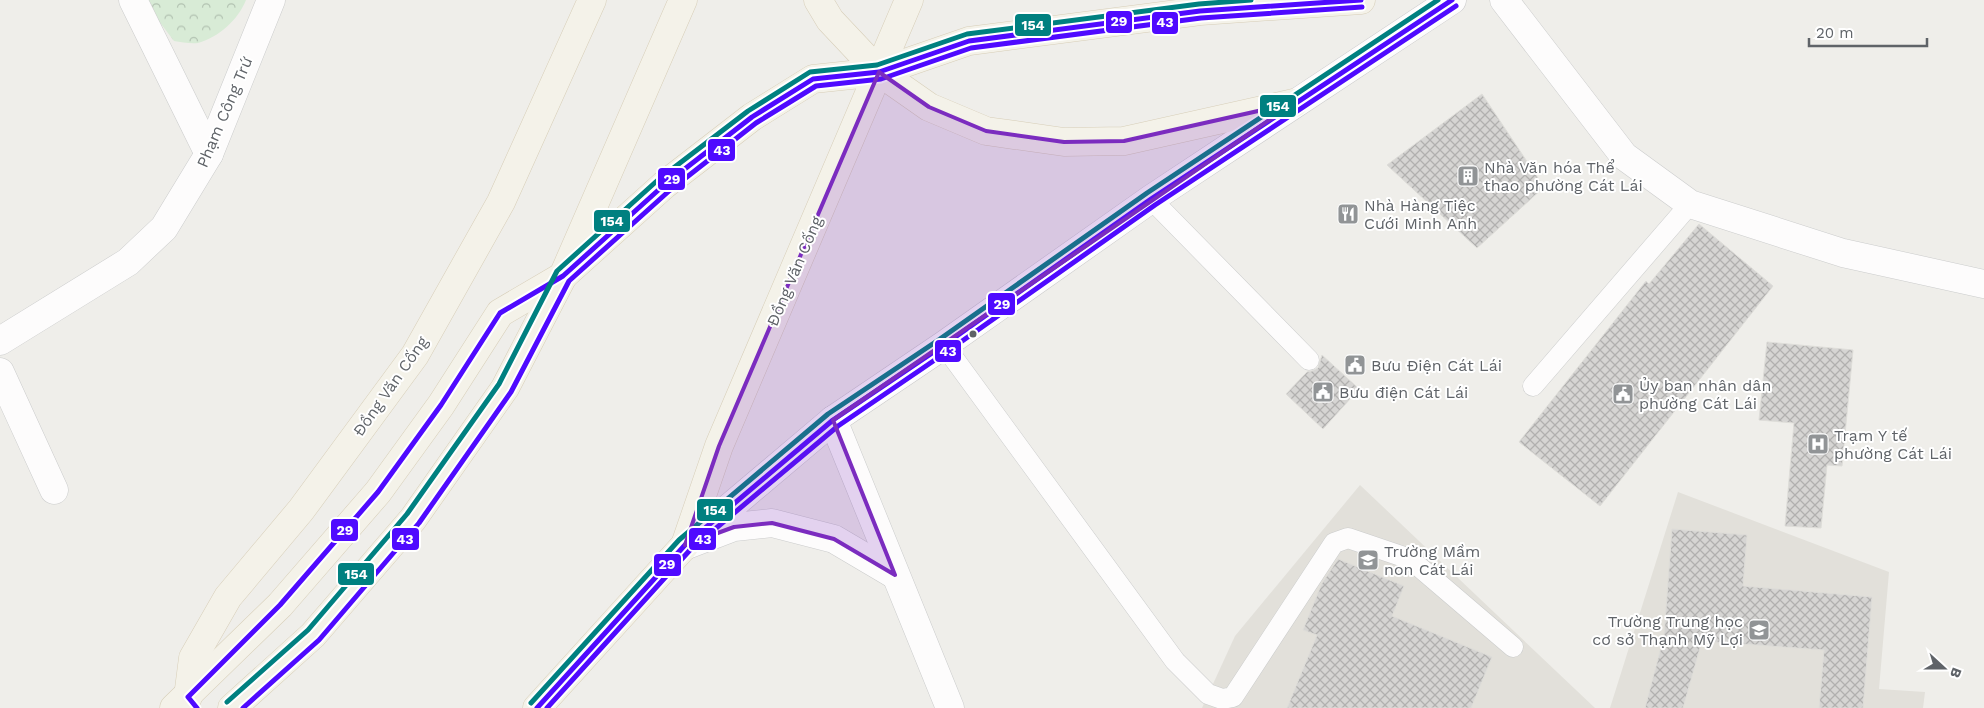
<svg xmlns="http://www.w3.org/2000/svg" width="1984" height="708" viewBox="0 0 1984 708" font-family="'Work Sans',sans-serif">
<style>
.education{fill:#e2e0da}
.forest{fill:url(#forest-crowns)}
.building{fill:url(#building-cross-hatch);stroke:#deddd9}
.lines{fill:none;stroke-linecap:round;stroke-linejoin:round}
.service-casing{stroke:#cbcccc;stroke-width:21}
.minor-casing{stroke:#cbcccc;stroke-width:29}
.secondary-casing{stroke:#cacacb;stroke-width:29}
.primary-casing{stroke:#d7ceb8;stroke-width:29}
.service{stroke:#fdfcfc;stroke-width:20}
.minor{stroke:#fdfcfc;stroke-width:28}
.secondary{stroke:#fdfcfc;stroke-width:28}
.primary{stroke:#f4f2e9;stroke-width:28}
.bus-1-casing{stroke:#fff;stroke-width:9}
.bus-2-casing{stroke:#fff;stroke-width:9}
.bus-3-casing{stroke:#fff;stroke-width:9}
.bus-1{stroke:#4f0aff;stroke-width:5}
.bus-2{stroke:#4f0aff;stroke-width:5}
.bus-3{stroke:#008080;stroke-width:5}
.marked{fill:#7b2cbf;fill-opacity:0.2;stroke:#7b2cbf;stroke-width:4;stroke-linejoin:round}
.bus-dot{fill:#5f6368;stroke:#fff;stroke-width:2}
.labels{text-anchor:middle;stroke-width:4;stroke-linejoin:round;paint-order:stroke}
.street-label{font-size:16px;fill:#5f6368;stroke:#fff}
.poi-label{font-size:16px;fill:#5f6368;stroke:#fff;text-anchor:start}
.line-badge{stroke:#fff;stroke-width:2}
.badge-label{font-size:14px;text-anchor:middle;font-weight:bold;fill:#fff}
</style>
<defs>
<pattern id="forest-crowns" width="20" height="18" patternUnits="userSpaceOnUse" patternTransform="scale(1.25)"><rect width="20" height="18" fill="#d8ebd6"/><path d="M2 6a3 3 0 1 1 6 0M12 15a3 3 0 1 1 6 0" fill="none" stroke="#b2c2b1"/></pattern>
<pattern id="building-cross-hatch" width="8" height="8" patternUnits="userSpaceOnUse" patternTransform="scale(1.25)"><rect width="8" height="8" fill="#d6d5d3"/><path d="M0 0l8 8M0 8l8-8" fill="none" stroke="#b1b0af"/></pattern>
</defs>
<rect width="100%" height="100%" fill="#efeeea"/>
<g class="education">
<polygon points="1360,485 1595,708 1202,708 1235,636"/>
<polygon points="1678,492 1889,572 1879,689 1925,692 1923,708 1610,708"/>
</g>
<path class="forest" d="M 149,0 L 246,0 C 238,20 219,37 198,43 C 191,44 181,42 174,41 L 158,20 Z"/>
<g class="building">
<polygon points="1482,94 1544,187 1477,248 1387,165"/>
<polygon points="1699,224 1773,286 1600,506 1519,442 1646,281 1649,284"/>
<polygon points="1767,342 1853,350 1842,466 1827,465 1821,528 1785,526 1794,423 1759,420"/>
<polygon points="1322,355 1359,389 1323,429 1286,394 1307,372 1312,371 1318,368"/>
<polygon points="1672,529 1747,535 1743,586 1872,597 1863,708 1819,708 1824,650 1702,641 1683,708 1645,708 1664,636"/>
<polygon points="1338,559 1404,586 1392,616 1492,657 1471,708 1287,708 1317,635 1303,630 1322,583"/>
</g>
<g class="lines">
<g class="service-casing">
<g id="service">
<polyline points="1151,199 1309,360"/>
<polyline points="944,345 1175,661 1208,694 1222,699 1233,697 1334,543 1348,538 1410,559 1513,647"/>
<polyline points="1533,386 1690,204"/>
</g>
</g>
<g class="minor-casing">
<g id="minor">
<polyline points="133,0 209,154"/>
<polyline points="1504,0 1624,156 1690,204 1843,253 1984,284"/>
<polyline points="0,341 128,262 164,228 209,154 271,0"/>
<polyline points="0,372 54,490"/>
<polyline points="833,420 950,708"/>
<polyline points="687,545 734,527 772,523 834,539 895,575"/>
</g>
</g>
<g class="secondary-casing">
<polyline id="secondary" points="685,545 833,420 944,345 1151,199 1452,0"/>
</g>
<g class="primary-casing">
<g id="primary">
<polyline points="818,0 830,20 879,72 929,107 986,131 1064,142 1124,141 1294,103"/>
<polyline points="188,697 193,658 228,597 301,510 415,355 501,202 592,0"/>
<polyline points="174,708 280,605 378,492 441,405 500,313 563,276 664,185 752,117 813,79 879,72 969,41 1200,11 1361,0"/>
<polyline points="232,708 313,635 413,519 505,388 563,276 683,0"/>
<polyline points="537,708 685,545 719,446 909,0"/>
</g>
</g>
<use href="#service" class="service"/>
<use href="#minor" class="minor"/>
<use href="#secondary" class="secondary"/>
<use href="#primary" class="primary"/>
<g class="bus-1-casing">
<g id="bus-1">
<polyline points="197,708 188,697 280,605 378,492 441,405 500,313 563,276 664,185 752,117 813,79 879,72 969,41 1200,11 1361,0"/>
<polyline points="537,708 685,545 833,420 944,345 1151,199 1452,0"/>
</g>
</g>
<g class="bus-2-casing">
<g id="bus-2">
<polyline points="243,708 319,640 419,523 511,392 569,281 669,191 756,123 816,86 881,79 971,48 1201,18 1362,7"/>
<polyline points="547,708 690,550 838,426 948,351 1155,205 1456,6"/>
</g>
</g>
<g class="bus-3-casing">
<g id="bus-3">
<polyline points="227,702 308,630 407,514 499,384 557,271 659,179 748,111 810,72 877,65 967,34 1199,4 1251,0"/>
<polyline points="531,703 679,540 828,414 940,339 1147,193 1438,0"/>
</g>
</g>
<use href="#bus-1" class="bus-1"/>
<use href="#bus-2" class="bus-2"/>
<use href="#bus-3" class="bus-3"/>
</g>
<path class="marked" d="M 879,72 L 929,107 L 986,131 L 1064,142 L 1124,141 L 1294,103 L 833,420 L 895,575 L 834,539 L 772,523 L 734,527 L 685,545 L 719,446 Z"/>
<defs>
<g id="building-square" transform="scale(1.125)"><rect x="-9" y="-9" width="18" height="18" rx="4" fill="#919496" stroke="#fff"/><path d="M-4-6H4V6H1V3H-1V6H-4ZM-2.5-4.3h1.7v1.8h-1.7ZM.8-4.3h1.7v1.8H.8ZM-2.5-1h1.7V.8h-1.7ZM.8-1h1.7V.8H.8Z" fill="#fff"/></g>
<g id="restaurant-square" transform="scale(1.125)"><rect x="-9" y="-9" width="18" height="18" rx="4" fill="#919496" stroke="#fff"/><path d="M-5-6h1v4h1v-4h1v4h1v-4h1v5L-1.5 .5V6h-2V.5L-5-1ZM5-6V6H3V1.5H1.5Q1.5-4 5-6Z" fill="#fff"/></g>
<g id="civic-square" transform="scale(1.125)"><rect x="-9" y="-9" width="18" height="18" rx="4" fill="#919496" stroke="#fff"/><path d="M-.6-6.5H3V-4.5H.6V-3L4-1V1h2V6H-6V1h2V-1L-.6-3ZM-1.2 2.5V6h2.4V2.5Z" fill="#fff"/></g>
<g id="hospital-square" transform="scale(1.125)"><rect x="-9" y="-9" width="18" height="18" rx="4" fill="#919496" stroke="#fff"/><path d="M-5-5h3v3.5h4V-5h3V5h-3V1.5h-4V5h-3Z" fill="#fff"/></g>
<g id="school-square" transform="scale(1.125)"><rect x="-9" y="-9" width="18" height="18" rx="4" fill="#919496" stroke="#fff"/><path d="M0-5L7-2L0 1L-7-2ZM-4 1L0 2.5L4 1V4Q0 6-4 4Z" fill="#fff"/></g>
</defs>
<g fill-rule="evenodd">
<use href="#building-square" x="1468" y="176"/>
<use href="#restaurant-square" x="1348" y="214"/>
<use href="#civic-square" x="1355" y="365"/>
<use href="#civic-square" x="1323" y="392"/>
<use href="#civic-square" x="1623" y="394"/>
<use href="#hospital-square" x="1818" y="444"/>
<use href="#school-square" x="1368" y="560"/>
<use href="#school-square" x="1759" y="630"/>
</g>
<circle class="bus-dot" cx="973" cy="334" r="4.5"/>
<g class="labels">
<g class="street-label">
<text transform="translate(224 112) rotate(-67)" y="6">Phạm Công Trứ</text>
<text transform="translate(794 271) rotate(-67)" y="6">Đồng Văn Cống</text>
<text transform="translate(390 386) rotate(-55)" y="6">Đồng Văn Cống</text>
</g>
<g class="poi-label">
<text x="1484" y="173">Nhà Văn hóa Thể<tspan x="1484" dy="18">thao phường Cát Lái</tspan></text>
<text x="1364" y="211">Nhà Hàng Tiệc<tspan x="1364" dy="18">Cưới Minh Anh</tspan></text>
<text x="1371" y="371">Bưu Điện Cát Lái</text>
<text x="1639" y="391">Ủy ban nhân dân<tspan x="1639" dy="18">phường Cát Lái</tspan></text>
<text x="1339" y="398">Bưu điện Cát Lái</text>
<text x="1834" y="441">Trạm Y tế<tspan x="1834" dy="18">phường Cát Lái</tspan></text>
<text x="1384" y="557">Trường Mầm<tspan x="1384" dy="18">non Cát Lái</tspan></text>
<text x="1743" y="627" text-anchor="end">Trường Trung học<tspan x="1743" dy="18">cơ sở Thạnh Mỹ Lợi</tspan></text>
</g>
</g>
<g class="line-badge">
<rect x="1105" y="10" width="28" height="24" rx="5" fill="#4f0aff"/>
<rect x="1151" y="11" width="28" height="24" rx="5" fill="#4f0aff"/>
<rect x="1014" y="13" width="38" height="24" rx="5" fill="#008080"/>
<rect x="1259" y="94" width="38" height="24" rx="5" fill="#008080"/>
<rect x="707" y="138" width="29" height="24" rx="5" fill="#4f0aff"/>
<rect x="657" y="167" width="29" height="24" rx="5" fill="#4f0aff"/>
<rect x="593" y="209" width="38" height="24" rx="5" fill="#008080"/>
<rect x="987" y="292" width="29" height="24" rx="5" fill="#4f0aff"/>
<rect x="934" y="339" width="28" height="24" rx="5" fill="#4f0aff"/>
<rect x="696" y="498" width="38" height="24" rx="5" fill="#008080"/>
<rect x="330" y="518" width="29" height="24" rx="5" fill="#4f0aff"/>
<rect x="391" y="527" width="29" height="24" rx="5" fill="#4f0aff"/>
<rect x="688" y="527" width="29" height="24" rx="5" fill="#4f0aff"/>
<rect x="653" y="553" width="29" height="24" rx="5" fill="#4f0aff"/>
<rect x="337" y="562" width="38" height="24" rx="5" fill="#008080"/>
</g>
<g class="badge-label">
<text x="1119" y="26">29</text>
<text x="1165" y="27">43</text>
<text x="1033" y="30">154</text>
<text x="1278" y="111">154</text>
<text x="722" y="155">43</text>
<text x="672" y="184">29</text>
<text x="612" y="226">154</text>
<text x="1002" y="309">29</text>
<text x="948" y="356">43</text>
<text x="715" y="515">154</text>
<text x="345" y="535">29</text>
<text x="405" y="544">43</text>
<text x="703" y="544">43</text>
<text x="667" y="569">29</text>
<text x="356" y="579">154</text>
</g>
<g transform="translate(1944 668) rotate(111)" stroke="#ffffff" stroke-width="4" paint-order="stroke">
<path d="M0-4L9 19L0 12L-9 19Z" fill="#5f6368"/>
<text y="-8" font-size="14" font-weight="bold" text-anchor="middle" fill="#5f6368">B</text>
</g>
<path d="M1809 38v8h118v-8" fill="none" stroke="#5f6368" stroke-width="2.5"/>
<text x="1816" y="38" font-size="15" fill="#5f6368" stroke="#ffffff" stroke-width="4" paint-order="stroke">20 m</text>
</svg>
